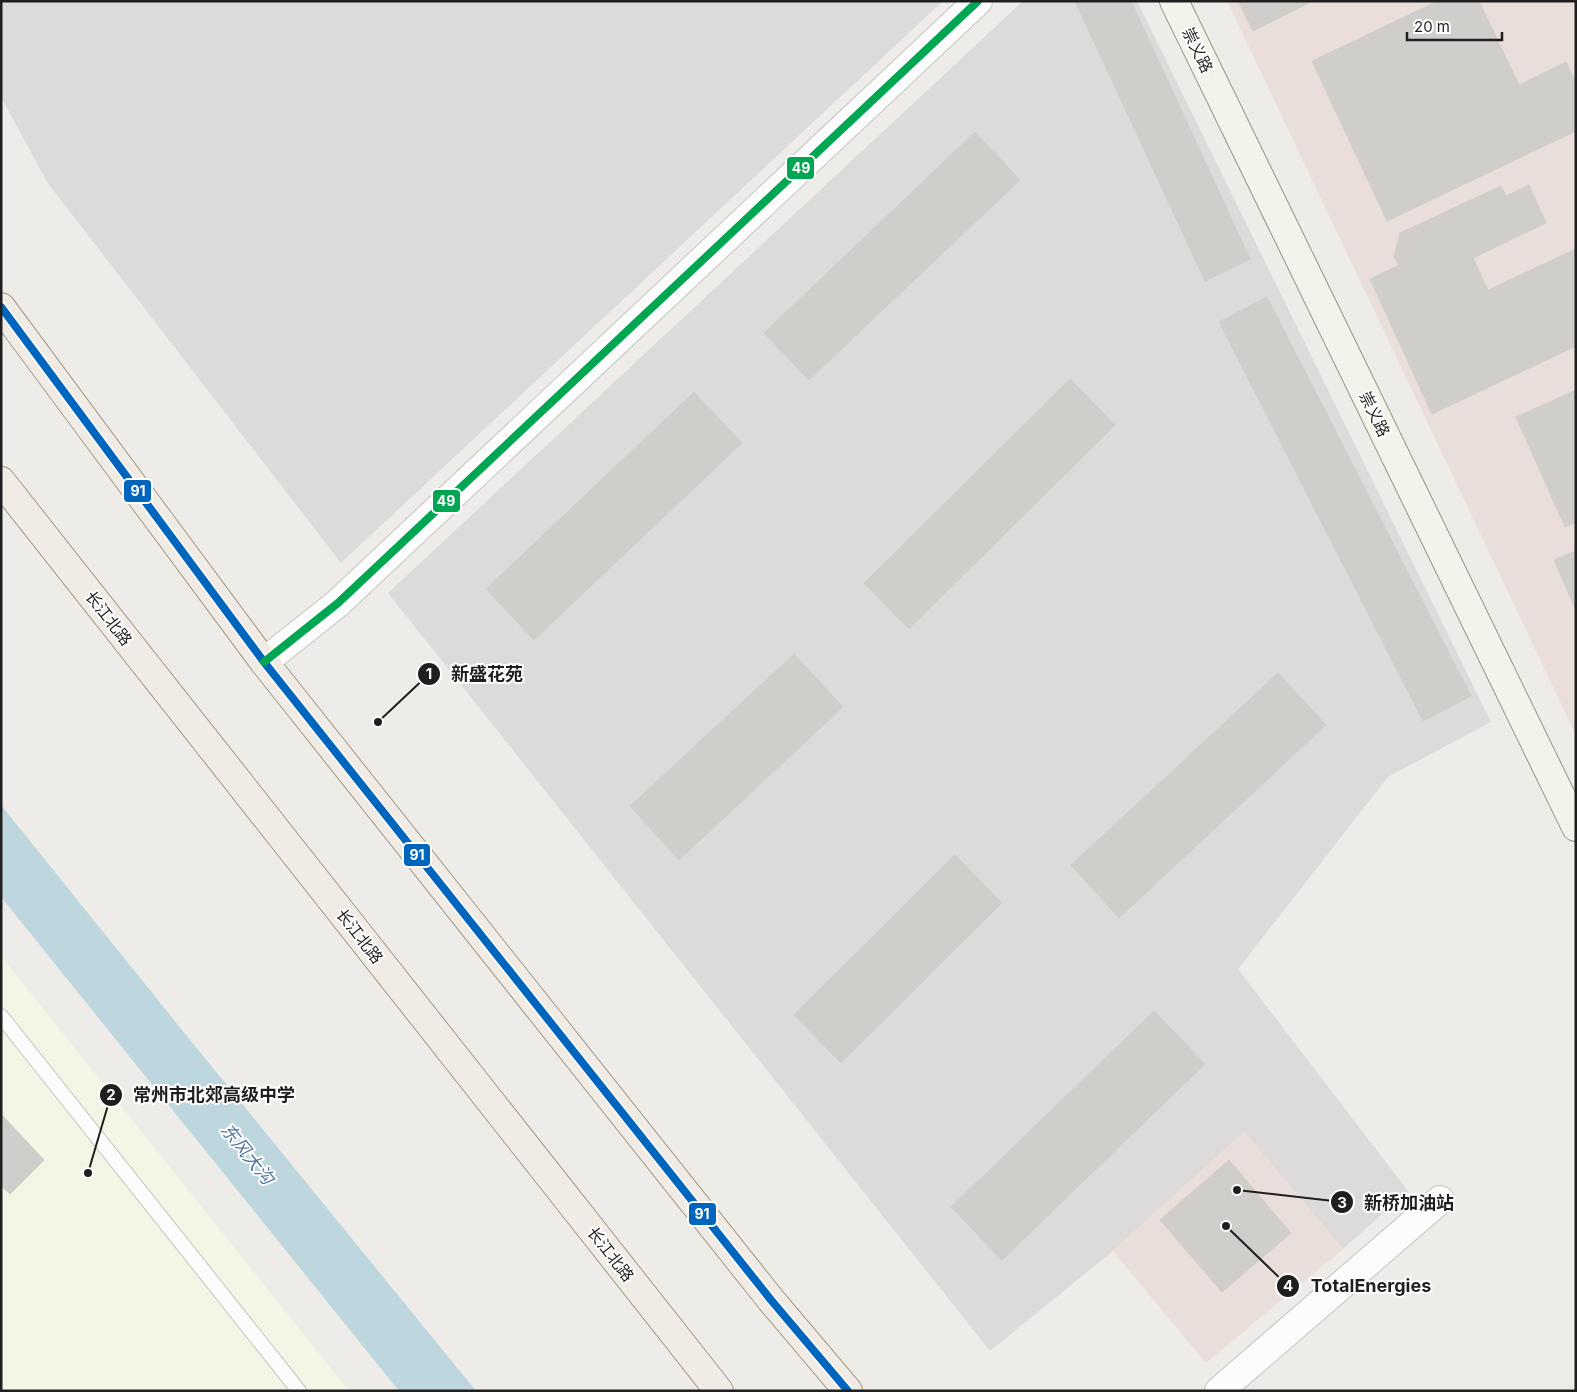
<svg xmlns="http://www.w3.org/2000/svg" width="1577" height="1392" viewBox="0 0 1577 1392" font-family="Inter,'Noto Sans SC',sans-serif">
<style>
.residential{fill:#dcdbd9}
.commercial{fill:#eadedb}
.education{fill:#f5f5e5}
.water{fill:#bed7de}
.building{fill:#d0cecb;stroke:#d0ceca}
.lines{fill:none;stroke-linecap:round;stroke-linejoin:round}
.lane-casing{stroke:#c4c4c2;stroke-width:16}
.street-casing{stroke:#c4c4c2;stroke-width:30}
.secondary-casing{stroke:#949681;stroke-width:30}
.primary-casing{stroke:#a29a86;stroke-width:30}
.lane{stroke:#fcfcfc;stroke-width:14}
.street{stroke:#fcfcfc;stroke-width:28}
.secondary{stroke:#f2f3eb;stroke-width:28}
.primary{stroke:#f0ece5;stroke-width:28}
.bus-1-casing{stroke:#fff;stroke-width:11}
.bus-2-casing{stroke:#fff;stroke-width:11}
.bus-1{stroke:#0065bd;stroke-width:8}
.bus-2{stroke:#00a651;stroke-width:8}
.labels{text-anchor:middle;stroke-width:4;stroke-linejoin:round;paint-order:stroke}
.street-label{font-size:16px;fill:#1f1f1f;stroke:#fff}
.water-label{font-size:18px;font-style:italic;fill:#4f77a0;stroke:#fff}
.leader{fill:none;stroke:#1f1f1f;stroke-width:2}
.callout-dot{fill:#1f1f1f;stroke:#fff;stroke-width:2}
.mark-label{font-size:15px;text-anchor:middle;font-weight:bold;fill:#fff}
.callout-label{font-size:18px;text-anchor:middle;font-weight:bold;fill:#1f1f1f;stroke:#fff;stroke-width:4;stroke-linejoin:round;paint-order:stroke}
.line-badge{stroke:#fff;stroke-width:2}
.badge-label{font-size:14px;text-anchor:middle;font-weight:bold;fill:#fff}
</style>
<rect width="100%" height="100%" fill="#edece8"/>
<g class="residential">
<polygon points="1,1 943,1 341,563 47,182 1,97"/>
<polygon points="1023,1 1137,1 1491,722 1388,777 1238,969 1408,1191 1343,1249 1244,1132 1113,1251 990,1351 388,593"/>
</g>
<g class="commercial">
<polygon points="1227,1 1576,1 1576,735"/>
<polygon points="1244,1132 1343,1249 1206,1363 1113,1251"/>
</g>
<polygon class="education" points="1,956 349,1391 1,1391"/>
<polygon class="water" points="1,805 182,1030 476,1391 399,1391 1,897"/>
<g class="building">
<polygon points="1075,1 1131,1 1250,259 1205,281"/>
<polygon points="1238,1 1313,1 1253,31"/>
<polygon points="1438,1 1479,1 1519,85 1566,62 1576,83 1576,131 1387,221 1312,61"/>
<polygon points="975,132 1020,180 809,380 764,333"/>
<polygon points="1529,185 1546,223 1473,258 1488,290 1576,249 1576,346 1432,414 1370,279 1399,265 1394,256 1400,233 1501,186 1506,196"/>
<polygon points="1267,297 1471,696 1423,721 1219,322"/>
<polygon points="1070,379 1115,425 909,629 864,583"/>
<polygon points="1576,390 1576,522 1565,527 1516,417"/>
<polygon points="694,392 742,443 534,640 486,589"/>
<polygon points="1576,551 1576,610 1554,560"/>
<polygon points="794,654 843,707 679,860 630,806"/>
<polygon points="1278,673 1326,725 1119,918 1071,865"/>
<polygon points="955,855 1002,903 841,1063 794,1015"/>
<polygon points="1154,1011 1205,1064 1002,1260 951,1207"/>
<polygon points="1,1114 44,1160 10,1194 1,1186"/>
<polygon points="1229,1160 1291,1233 1222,1292 1160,1220"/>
</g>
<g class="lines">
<g class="lane-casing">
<polyline id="lane" points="1,1016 299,1391"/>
</g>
<g class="street-casing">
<g id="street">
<polyline points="264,662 338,603 978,1"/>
<polyline points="1219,1391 1440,1200"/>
</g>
</g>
<g class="secondary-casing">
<polyline id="secondary" points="1174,1 1576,827"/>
</g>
<g class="primary-casing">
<g id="primary">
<polyline points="1,307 264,662 771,1300 848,1391"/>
<polyline points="1,481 719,1391"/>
</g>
</g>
<use href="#lane" class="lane"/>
<use href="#street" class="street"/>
<use href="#secondary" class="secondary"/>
<use href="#primary" class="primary"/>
<g class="bus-1-casing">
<polyline id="bus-1" points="1,307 264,662 771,1300 848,1391"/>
</g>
<g class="bus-2-casing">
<polyline id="bus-2" points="264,662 338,603 978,1"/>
</g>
<use href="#bus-1" class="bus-1"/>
<use href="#bus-2" class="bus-2"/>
</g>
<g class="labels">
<g class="street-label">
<text transform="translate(1198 50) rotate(64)" y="6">崇义路</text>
<text transform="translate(1375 414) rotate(64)" y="6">崇义路</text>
<text transform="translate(109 618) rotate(52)" y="6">长江北路</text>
<text transform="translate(360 936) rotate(52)" y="6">长江北路</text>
<text transform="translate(611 1254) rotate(52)" y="6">长江北路</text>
</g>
<g class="water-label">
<text transform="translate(247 1154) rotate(51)" y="6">东风大沟</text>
</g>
</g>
<path class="leader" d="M378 722L429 674M88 1173L111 1095M1237 1190L1342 1202M1226 1226L1288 1286"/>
<g class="callout-dot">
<circle cx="378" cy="722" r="5"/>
<circle cx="88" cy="1173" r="5"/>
<circle cx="1237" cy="1190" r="5"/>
<circle cx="1226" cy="1226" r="5"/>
<circle cx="429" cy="674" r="12"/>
<circle cx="111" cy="1095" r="12"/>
<circle cx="1342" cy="1202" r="12"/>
<circle cx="1288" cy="1286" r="12"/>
</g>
<g class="mark-label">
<text x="429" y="679">1</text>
<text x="111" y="1100">2</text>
<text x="1342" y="1208">3</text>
<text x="1288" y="1291">4</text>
</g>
<g class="callout-label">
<text x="487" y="680">新盛花苑</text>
<text x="214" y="1101">常州市北郊高级中学</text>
<text x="1409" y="1209">新桥加油站</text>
<text x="1371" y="1292">TotalEnergies</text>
</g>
<g class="line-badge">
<rect x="786" y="156" width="29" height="24" rx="5" fill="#00a651"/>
<rect x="123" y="479" width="29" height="24" rx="5" fill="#0065bd"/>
<rect x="432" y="489" width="29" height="24" rx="5" fill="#00a651"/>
<rect x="403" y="843" width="28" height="24" rx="5" fill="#0065bd"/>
<rect x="688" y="1202" width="29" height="24" rx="5" fill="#0065bd"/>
</g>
<g class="badge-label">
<text x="801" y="173">49</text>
<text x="138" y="496">91</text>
<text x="446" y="506">49</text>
<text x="417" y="860">91</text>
<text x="702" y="1219">91</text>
</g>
<rect width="1577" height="1392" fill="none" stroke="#1f1f1f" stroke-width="5"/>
<path d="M1407 32v8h95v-8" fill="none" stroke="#1f1f1f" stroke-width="2.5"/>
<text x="1414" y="32" font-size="15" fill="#1f1f1f" stroke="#ffffff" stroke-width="4" paint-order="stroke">20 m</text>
</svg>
